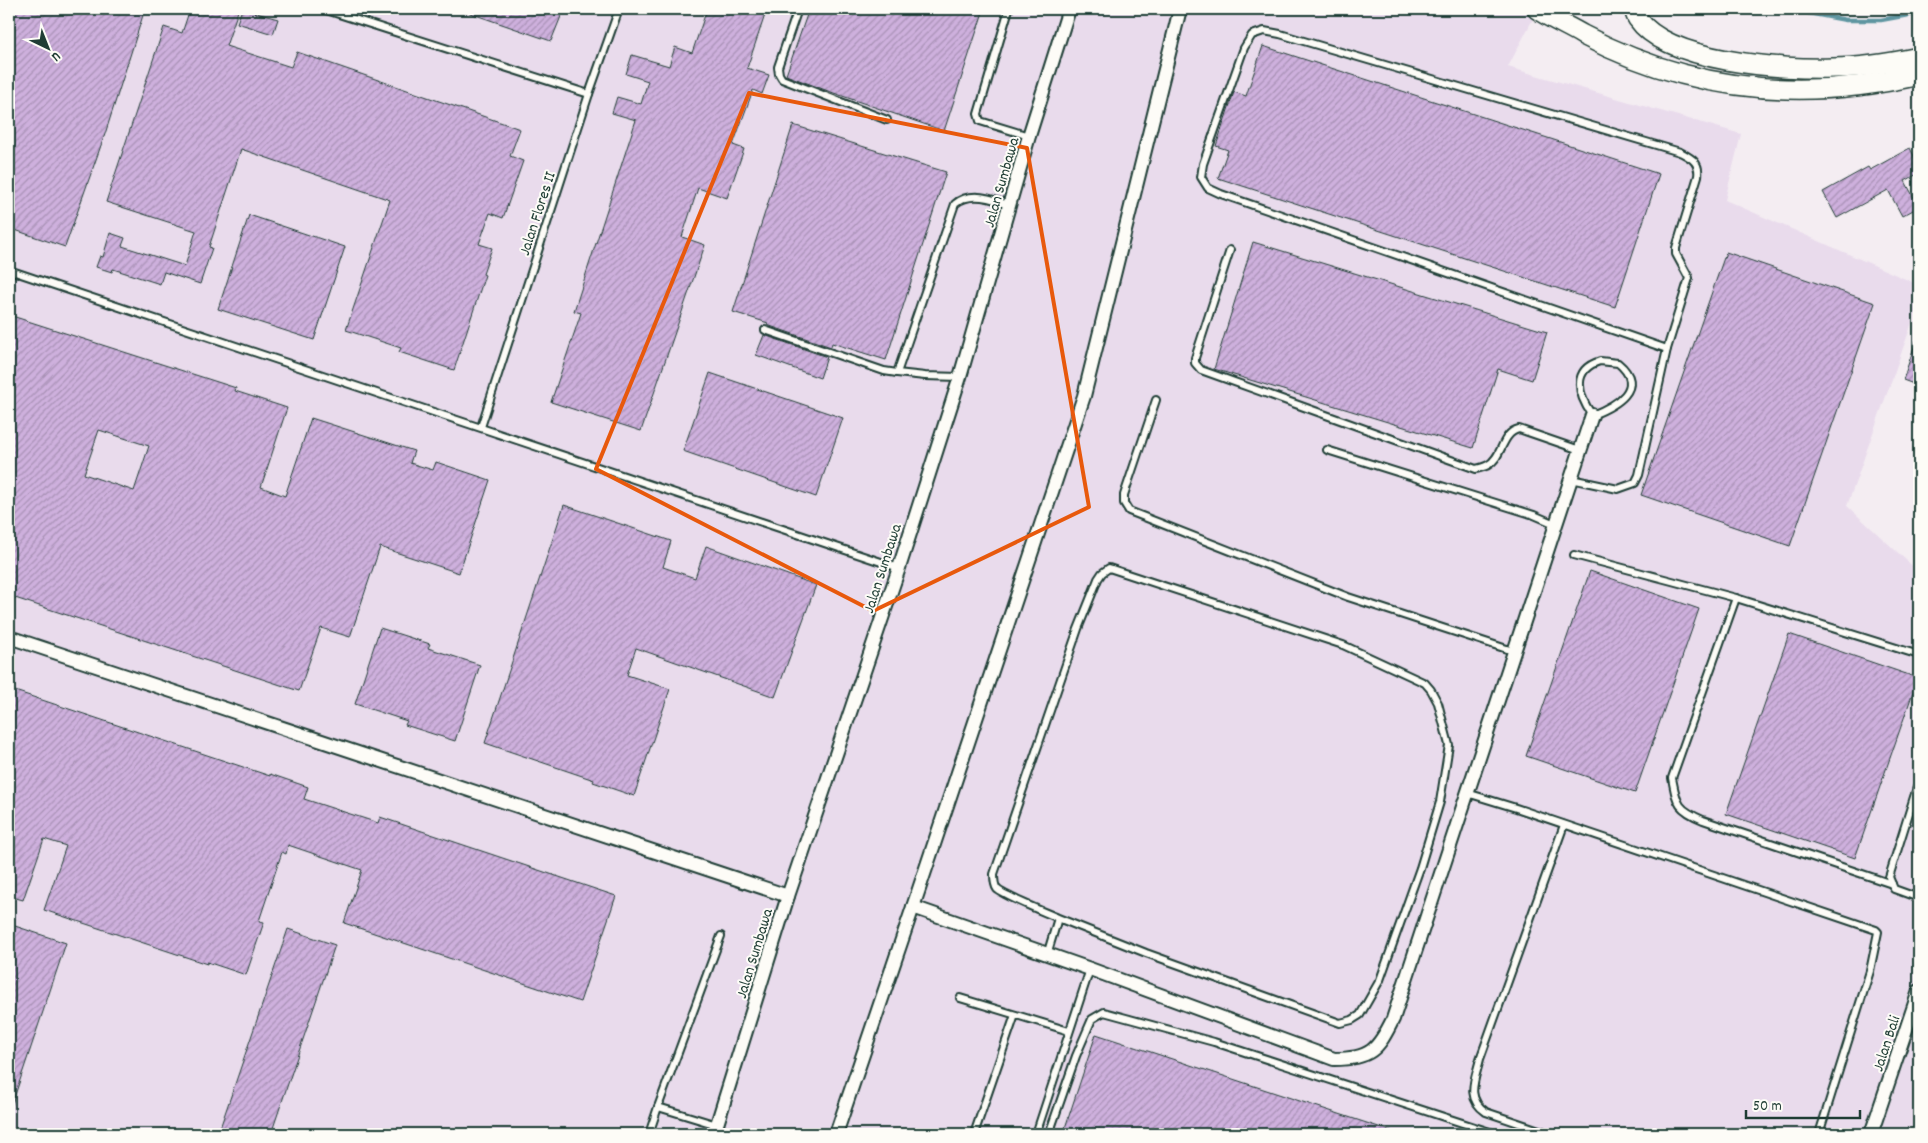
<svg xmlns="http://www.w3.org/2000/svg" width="1928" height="1143" viewBox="0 0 1928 1143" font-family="Dekko,sans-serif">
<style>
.built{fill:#e9dbec}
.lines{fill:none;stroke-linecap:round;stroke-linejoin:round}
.stream{stroke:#5e96a1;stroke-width:4.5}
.building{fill:url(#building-hatch);stroke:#1f3d34;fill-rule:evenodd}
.service-casing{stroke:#1f3d34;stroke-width:10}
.minor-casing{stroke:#1f3d34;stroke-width:16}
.secondary-casing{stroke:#1f3d34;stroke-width:22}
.service{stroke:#fdfcf7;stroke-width:6}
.minor{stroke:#fdfcf7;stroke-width:12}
.secondary{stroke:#fdfcf7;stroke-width:19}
.marked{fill:none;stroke:#e8590c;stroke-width:4;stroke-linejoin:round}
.labels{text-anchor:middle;stroke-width:4;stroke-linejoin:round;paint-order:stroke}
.street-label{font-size:16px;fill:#1f3d34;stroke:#fdfcf7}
</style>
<defs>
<pattern id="building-hatch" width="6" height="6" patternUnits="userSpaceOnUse" patternTransform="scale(1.25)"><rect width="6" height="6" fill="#ceb0dd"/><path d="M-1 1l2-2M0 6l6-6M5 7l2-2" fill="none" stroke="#a790b4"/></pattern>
</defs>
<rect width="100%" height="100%" fill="#f4edf2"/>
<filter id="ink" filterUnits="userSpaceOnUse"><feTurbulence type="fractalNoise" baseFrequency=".02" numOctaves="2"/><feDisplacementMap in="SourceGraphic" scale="10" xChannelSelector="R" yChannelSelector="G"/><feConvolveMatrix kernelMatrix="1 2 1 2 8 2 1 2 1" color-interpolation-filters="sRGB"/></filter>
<g filter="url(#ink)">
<polygon class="built" points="9,9 1538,9 1508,67 1741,134 1725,200 1919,285 1919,303 1847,506 1919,572 1919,1134 9,1134"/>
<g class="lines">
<polyline class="stream" points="1787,9 1846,20 1881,20 1919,13"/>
</g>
<g class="building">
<polygon points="9,9 145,9 105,134 65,247 9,228"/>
<polygon points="190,9 230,9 238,11 226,46 291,67 297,52 520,129 510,156 523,161 503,218 490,213 479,244 492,248 483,274 485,275 454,370 399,352 401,348 346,330 390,200 241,149 209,247 212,248 200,284 164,272 160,284 113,269 112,272 96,267 100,256 103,257 110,233 125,238 122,246 185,266 196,231 106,202 164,27 182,33"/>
<polygon points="242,9 278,19 273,34 237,23"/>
<polygon points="464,9 564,9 551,41 464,11"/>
<polygon points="707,9 767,9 747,68 769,75 762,94 753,90 733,145 744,149 727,198 698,188 682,237 705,245 641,431 551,402 581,313 574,311 636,120 612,113 617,97 641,104 648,81 626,74 632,55 669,66 675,47 692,53"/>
<polygon points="809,9 984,9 944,131 828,91 786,75"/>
<polygon points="1263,46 1659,174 1615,307 1218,178 1228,150 1216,146 1234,92 1246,96"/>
<polygon points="793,125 946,172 886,360 832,343 831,347 767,325 768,323 733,312"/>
<polygon points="1910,148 1919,166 1919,173 1905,181 1919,207 1902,216 1888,190 1837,218 1823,192 1868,167 1870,170"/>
<polygon points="249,215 345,247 314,340 218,309"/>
<polygon points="1253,242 1547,332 1532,380 1498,369 1473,448 1214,369"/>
<polygon points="1726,252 1875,303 1790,546 1641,495"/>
<path d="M 9,315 L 236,388 L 235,391 L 287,408 L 261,487 L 285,496 L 311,418 L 414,451 L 410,463 L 433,470 L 436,462 L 490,480 L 459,573 L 380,547 L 350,637 L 321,628 L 299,691 L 9,596 ZM 99,430 L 149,446 L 134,491 L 84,474 Z"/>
<polygon points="764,335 827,357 820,378 756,355"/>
<polygon points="1917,338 1919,338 1919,386 1903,380"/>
<polygon points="710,373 843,418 816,497 683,451"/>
<polygon points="564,505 671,541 663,567 695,578 706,546 816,585 775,697 636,648 627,675 670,689 634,796 593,782 594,780 485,743"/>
<polygon points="1590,571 1699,609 1635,793 1526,756"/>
<polygon points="380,628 430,644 428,648 480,665 455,741 405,725 407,721 355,704"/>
<polygon points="1789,634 1918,678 1855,858 1726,814"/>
<polygon points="9,689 270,776 270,774 308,787 304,799 378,823 380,817 616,896 580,1002 344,923 362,870 288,845 286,854 282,852 259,921 264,922 246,975 207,962 207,964 44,910 66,846 44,839 23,900 9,896"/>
<polygon points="9,924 66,943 11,1107 9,1106"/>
<polygon points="288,929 335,945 271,1134 218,1134"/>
<polygon points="1096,1034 1394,1132 1393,1134 1063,1134"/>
</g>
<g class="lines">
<g class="service-casing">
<g id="service">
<polyline points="323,9 589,94"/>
<polyline points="798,9 778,67 779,74 782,79 887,120"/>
<polyline points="1009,9 978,114 980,121 1029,136"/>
<path d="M 1264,31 L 1280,34 L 1680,152 C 1691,158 1700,162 1698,176 L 1676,248 L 1676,254 L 1689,278 L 1667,349 L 1221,194 L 1208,188 L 1201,177 L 1203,164 L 1244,48 L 1252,35 Z"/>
<path d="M 1230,250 L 1195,358 L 1195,363 L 1201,370 L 1476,469 C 1479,468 1485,467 1488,465 C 1503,457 1501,433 1519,429 L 1580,450"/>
<polyline points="9,270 899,568"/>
<path d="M 765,330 L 884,371 L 897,373 L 955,204 C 970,191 993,198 1009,206"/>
<path d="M 1600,361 L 1618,363 C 1648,388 1615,406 1592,415 C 1578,395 1571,370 1600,361 Z"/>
<polyline points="897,373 925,376 960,377"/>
<polyline points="1156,400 1124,495 1124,503 1129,511 1348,597 1513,651"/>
<polyline points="481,427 589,94 619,9"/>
<polyline points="1327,450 1534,515 1555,524"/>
<polyline points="1571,479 1618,489 1635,483 1639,475 1667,349"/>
<polyline points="1574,555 1736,598 1919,655"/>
<path d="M 1736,598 L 1672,778 C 1677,804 1677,809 1703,820 L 1892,884"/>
<polyline points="1919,781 1889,877 1894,889 1919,898"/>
<polyline points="1467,793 1516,808 1876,930 1878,932 1870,971 1819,1134"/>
<path d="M 1047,955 L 1058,918 C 1047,913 1002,895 997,889 C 994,885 994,879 994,874 L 1078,629 L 1098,579 L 1102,573 L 1109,568 L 1343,645 L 1425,683 L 1431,690 L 1438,703 L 1449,745 L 1440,802 L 1420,868 L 1380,980 L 1360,1015 L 1352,1020 L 1340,1023 L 1146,953 L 1058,918"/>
<polyline points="960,998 1069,1031"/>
<polyline points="658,1107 721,936"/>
<polyline points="649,1134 658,1107 717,1125"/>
<polyline points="974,1134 1015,1015"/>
<polyline points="1036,1134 1090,969"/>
<polyline points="1049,1134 1076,1056 1092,1019 1104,1012 1214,1042 1496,1134"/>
<path d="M 1551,1134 L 1486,1112 C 1465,1098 1475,1080 1480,1059 L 1564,825"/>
</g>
</g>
<g class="minor-casing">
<g id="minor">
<polyline points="9,637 788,896"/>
<polyline points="913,907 1084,396 1180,9"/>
<polyline points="714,1134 788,896 899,568 960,377 1029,136 1069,9"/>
<path d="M 836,1134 L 913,907 L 1090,969 L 1334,1059 C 1370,1059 1378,1050 1393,1019 L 1592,415"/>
<polyline points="1871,1134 1919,991"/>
</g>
</g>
<g class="secondary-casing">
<g id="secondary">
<path d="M 1537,9 C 1551,19 1568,26 1583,35 C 1689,91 1803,102 1919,75"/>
<path d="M 1634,9 C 1635,12 1636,17 1638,19 C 1667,62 1785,70 1833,68 C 1862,68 1891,63 1919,57"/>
</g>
</g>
<use href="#service" class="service"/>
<use href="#minor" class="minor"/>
<use href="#secondary" class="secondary"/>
</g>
</g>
<path class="marked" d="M 749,93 L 1027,148 L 1089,507 L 873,611 L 596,469 Z"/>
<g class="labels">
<g class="street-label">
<text transform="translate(1000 182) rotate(-74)" y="6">Jalan Sumbawa</text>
<text transform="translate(536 213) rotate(-72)" y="6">Jalan Flores II</text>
<text transform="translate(881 568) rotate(-72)" y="6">Jalan Sumbawa</text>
<text transform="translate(753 953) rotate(-73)" y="6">Jalan Sumbawa</text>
<text transform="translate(1885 1043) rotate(-72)" y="6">Jalan Bali</text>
</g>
</g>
<rect width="1928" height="1143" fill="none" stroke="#fdfcf7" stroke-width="30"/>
<rect x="15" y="15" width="1898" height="1113" fill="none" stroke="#1f3d34" stroke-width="2" filter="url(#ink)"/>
<g transform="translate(48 48) rotate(137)" stroke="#fdfcf7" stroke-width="4" paint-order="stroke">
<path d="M0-4L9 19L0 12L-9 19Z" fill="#1f3d34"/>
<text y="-8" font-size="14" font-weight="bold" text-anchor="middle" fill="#1f3d34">U</text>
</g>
<path d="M1746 1110v8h114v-8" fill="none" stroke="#1f3d34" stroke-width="2.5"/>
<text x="1753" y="1110" font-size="15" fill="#1f3d34" stroke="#fdfcf7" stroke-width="4" paint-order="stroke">50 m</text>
</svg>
